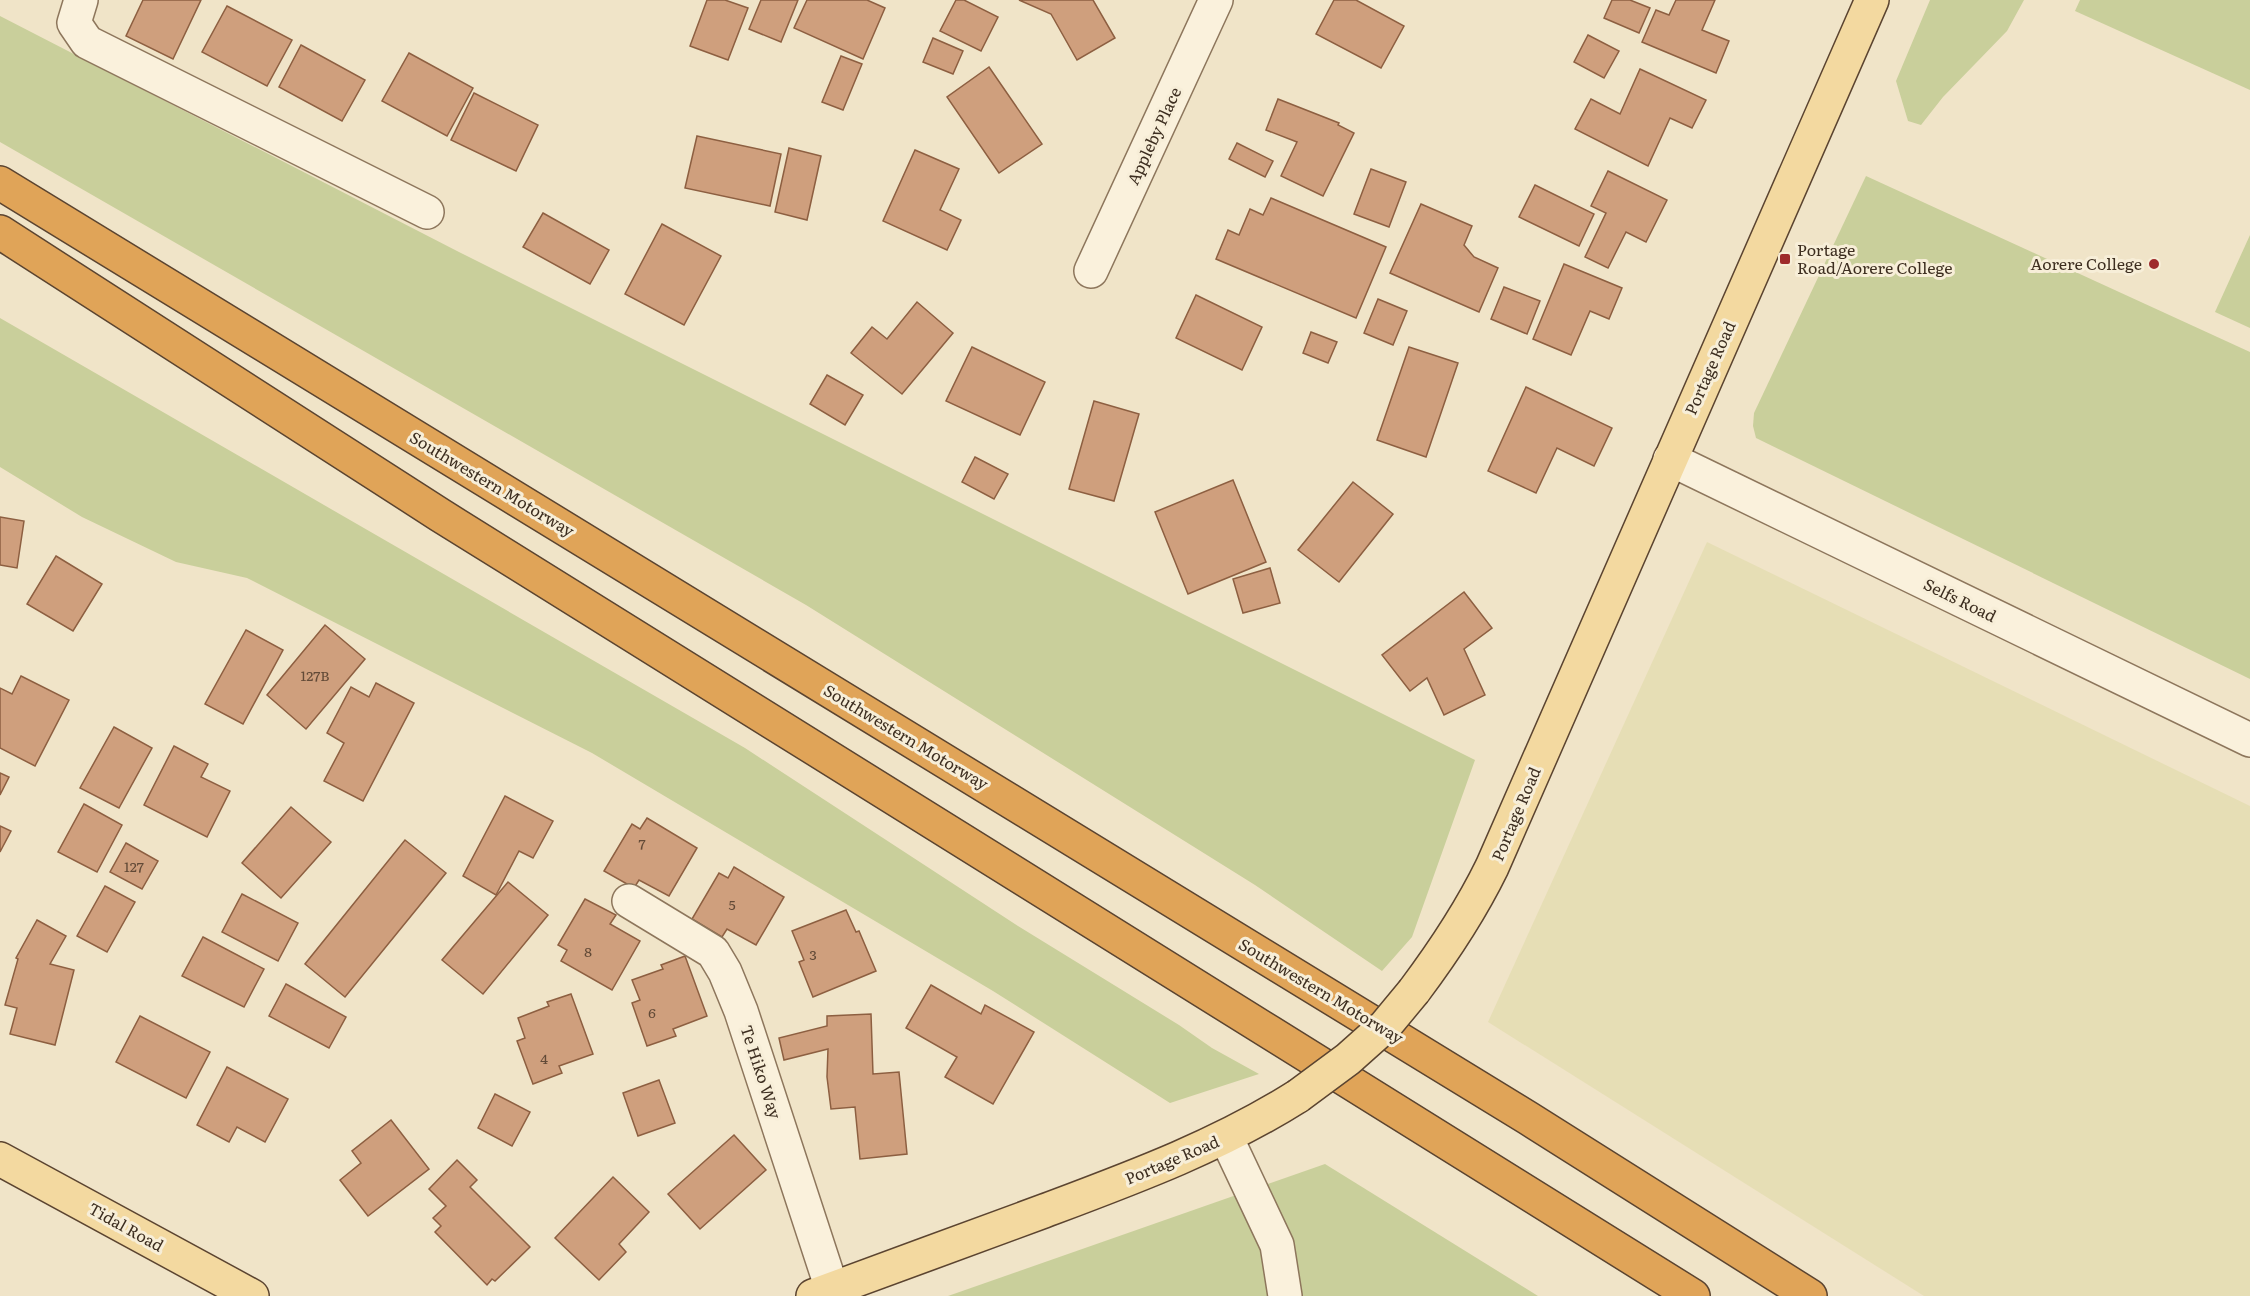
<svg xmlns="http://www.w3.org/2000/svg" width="2250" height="1296" viewBox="0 0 2250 1296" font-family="Literata,serif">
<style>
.farmland{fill:#e6deb5}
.green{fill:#c9cf9b}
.building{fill:#cf9f7d;stroke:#8d5f41;stroke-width:1.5}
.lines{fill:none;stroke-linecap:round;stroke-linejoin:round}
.minor-casing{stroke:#8d765c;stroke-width:36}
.major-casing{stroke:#5b4430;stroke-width:36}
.highway-casing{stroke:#5b4430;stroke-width:36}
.minor{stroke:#faf1dc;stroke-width:33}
.major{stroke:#f3d9a0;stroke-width:33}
.highway{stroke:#e0a458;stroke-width:33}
.major-bridge-casing{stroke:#5b4430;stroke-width:36;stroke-linecap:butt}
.major-bridge{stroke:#f3d9a0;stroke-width:33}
.poi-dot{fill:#9e2a2b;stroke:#f7eed8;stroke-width:2}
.labels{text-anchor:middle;stroke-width:6;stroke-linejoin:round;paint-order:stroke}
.number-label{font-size:14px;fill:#624a37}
.street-label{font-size:16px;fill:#3d2e20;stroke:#f7eed8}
.poi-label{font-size:16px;fill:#3d2e20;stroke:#f7eed8;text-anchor:start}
</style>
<rect width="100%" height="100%" fill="#f0e4c8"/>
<polygon class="farmland" points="1707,542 2250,806 2250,1296 1924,1296 1488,1022"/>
<g class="green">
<polygon points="1930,0 2024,0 2007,31 1943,97 1921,125 1908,121 1896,81"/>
<polygon points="2080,0 2250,0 2250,90 2075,11"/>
<polygon points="0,16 457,251 1475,760 1412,937 1382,971 1255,885 806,605 0,142"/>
<polygon points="1866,176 2250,352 2250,679 1756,438 1753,426 1754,413"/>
<polygon points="2250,235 2250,328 2215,312"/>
<polygon points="0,318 745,748 1018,926 1179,1025 1212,1048 1259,1074 1170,1103 993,991 592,753 247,578 176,562 82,517 0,467"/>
<polygon points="1325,1164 1538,1296 948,1296"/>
</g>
<g class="building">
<polygon points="143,0 201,0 173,59 126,36"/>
<polygon points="707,0 725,0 748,8 728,60 690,46"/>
<polygon points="761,0 798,0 781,42 749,29"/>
<polygon points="807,0 867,0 885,8 863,59 794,28"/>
<polygon points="956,0 964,0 998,17 981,51 940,31"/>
<polygon points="1019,0 1093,0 1115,38 1077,60 1051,14"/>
<polygon points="1334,0 1356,0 1404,26 1381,68 1316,34"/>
<polygon points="1612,0 1630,0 1650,8 1639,33 1604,18"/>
<polygon points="1676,0 1715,0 1702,30 1729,41 1716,73 1642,42 1656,10 1669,15"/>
<polygon points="227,6 292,40 267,86 202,52"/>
<polygon points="1588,35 1619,51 1604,78 1574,62"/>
<polygon points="933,38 963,51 953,74 923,62"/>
<polygon points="301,45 365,80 342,121 279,87"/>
<polygon points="409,53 473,88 447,136 382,101"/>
<polygon points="841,56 862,64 843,110 822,102"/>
<polygon points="989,67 1042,144 999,173 947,97"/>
<polygon points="1640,69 1706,100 1692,128 1670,118 1648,166 1575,129 1591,99 1620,114"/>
<polygon points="474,93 538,125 516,171 451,140"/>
<polygon points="1278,99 1339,123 1338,125 1354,133 1323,196 1281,176 1297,142 1266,130"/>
<polygon points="697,136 781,154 770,206 685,188"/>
<polygon points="1237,143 1273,161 1265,177 1229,159"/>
<polygon points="789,148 821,156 807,220 775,212"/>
<polygon points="915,150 959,169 940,210 961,220 947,250 883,221"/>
<polygon points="1371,169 1406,182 1389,227 1354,214"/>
<polygon points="1608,171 1667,200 1646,242 1626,232 1608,268 1585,257 1606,213 1591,206"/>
<polygon points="1535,185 1594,214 1579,246 1519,217"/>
<polygon points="1271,198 1386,247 1356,318 1216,259 1228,230 1239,235 1250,209 1263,215"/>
<polygon points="1421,204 1472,226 1464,245 1474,257 1498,268 1479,312 1390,273"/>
<polygon points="543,213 609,250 590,284 523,247"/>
<polygon points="662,224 721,256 684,325 625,294"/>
<polygon points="1564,264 1622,288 1609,319 1590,311 1571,355 1533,339"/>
<polygon points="1504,287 1540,301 1527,334 1491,319"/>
<polygon points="1196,295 1262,327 1242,370 1176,338"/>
<polygon points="1378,299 1407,311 1393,345 1364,333"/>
<polygon points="917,302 953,333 902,394 851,353 872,327 887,339"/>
<polygon points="1311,332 1337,342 1328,363 1303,353"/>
<polygon points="972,347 1045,382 1020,435 946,401"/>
<polygon points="1409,347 1458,363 1426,457 1377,440"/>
<polygon points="827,375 863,395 845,425 810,404"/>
<polygon points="1526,387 1612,428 1594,466 1557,448 1536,493 1488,471"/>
<polygon points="1094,401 1139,414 1114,501 1069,489"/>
<polygon points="975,457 1008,474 994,499 962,482"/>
<polygon points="1233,480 1266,562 1188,594 1155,512"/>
<polygon points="1353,482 1393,514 1339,582 1298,550"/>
<polygon points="0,517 24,521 17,568 0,565"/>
<polygon points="56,556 102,584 73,631 27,604"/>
<polygon points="1270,568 1280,603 1243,613 1233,579"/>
<polygon points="1464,592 1492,628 1464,649 1485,695 1444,715 1427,678 1410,691 1382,655"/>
<polygon points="325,625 365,659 306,729 267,695"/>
<polygon points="246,630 283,650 243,724 205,704"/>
<polygon points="21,676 69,700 35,766 0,748 0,688 12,694"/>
<polygon points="376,683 414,703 363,801 324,781 344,743 327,733 351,687 369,697"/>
<polygon points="114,727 152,748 119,808 80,788"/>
<polygon points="174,746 208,764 201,777 230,791 207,837 144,805"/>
<polygon points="0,773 9,777 0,795"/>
<polygon points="505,796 553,821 533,858 519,851 496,895 463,876"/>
<polygon points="84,804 122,825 97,872 58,852"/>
<polygon points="291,807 331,842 281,898 242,863"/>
<polygon points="647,818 697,848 669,896 639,880 634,888 604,871 632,824 640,829"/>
<polygon points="0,826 11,831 0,852"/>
<polygon points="405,840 446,873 345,997 305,964"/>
<polygon points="126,843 158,861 142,889 110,872"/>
<polygon points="734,867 784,897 756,945 727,929 722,937 692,919 719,873 728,878"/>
<polygon points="508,882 548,915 483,994 442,960"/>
<polygon points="105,886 135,902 107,952 77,936"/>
<polygon points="242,894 298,923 278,961 222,932"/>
<polygon points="585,899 616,915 610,924 640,941 612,990 561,961 567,950 558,945"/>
<polygon points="846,910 856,932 859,931 876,971 813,997 799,962 804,960 792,931"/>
<polygon points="37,920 66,936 50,964 74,970 55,1045 10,1034 17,1008 5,1005 18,959 16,958"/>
<polygon points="203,937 264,969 244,1007 182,976"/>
<polygon points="685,956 707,1016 673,1029 676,1036 647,1046 632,1003 640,1000 632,980 663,969 661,965"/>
<polygon points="286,984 346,1017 329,1048 269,1016"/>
<polygon points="931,985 981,1014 985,1005 1034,1032 993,1104 945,1077 957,1057 906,1028"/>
<polygon points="571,994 593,1054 559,1066 562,1073 533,1084 517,1041 525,1038 518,1018 549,1006 547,1002"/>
<polygon points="871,1014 873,1074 899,1072 907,1154 860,1159 855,1107 831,1109 827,1077 828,1049 784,1060 779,1038 827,1026 827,1016"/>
<polygon points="140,1016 210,1052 186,1098 116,1062"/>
<polygon points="227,1067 288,1099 265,1142 237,1127 229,1142 197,1125"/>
<polygon points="659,1080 675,1123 638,1136 623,1093"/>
<polygon points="495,1094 530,1112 512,1146 478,1128"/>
<polygon points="391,1120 429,1169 368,1216 340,1180 361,1163 352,1151"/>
<polygon points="734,1135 766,1170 700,1229 668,1194"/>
<polygon points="457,1160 477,1180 470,1187 530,1247 495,1281 492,1279 487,1285 435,1232 441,1226 433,1218 446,1206 429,1189"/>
<polygon points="613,1177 649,1212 619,1244 626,1252 599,1280 555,1238"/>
</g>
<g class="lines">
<g class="minor-casing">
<g id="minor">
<polyline points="81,0 74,23 87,42 427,212"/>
<polyline points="1091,271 1216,0"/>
<polyline points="1670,459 2250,740"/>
<polyline points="629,901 713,952 725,972 741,1011 832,1289"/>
<polyline points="1226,1137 1277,1245 1285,1296"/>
</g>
</g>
<g class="major-casing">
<g id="major">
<path d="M 1414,991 C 1444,951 1470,912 1492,867 L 1872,0"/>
<polyline points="0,1159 252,1296"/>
<path d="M 813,1296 C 890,1268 967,1239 1044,1211 C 1132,1178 1219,1146 1298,1096"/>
</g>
</g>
<g class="highway-casing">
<g id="highway">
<polyline points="0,183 1528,1118 1810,1296"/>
<polyline points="0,232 440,515 1693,1296"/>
</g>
</g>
<use href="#minor" class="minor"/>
<use href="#major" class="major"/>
<use href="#highway" class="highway"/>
<g class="major-bridge-casing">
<polyline id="major-bridge" points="1298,1096 1348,1059 1385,1026 1414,991"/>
</g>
<use href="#major-bridge" class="major-bridge"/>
</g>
<g class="poi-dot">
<rect x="1779" y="253" width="12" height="12" rx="3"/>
<circle cx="2154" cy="264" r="6"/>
</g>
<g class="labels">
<g class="number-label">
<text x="315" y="681">127B</text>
<text x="642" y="849">7</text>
<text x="134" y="872">127</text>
<text x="732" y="910">5</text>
<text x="588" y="957">8</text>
<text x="813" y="960">3</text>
<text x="652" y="1018">6</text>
<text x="544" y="1064">4</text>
</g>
<g class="street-label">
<text transform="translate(1154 136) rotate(-65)" y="6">Appleby Place</text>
<text transform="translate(1710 368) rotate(-66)" y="6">Portage Road</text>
<text transform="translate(492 484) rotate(31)" y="6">Southwestern Motorway</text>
<text transform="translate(1960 600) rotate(26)" y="6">Selfs Road</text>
<text transform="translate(906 737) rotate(31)" y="6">Southwestern Motorway</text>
<text transform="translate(1516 814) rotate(-67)" y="6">Portage Road</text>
<text transform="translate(1321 991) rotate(31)" y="6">Southwestern Motorway</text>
<text transform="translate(761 1072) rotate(72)" y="6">Te Hiko Way</text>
<text transform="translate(1172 1160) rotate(-23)" y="6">Portage Road</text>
<text transform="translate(126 1227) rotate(29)" y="6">Tidal Road</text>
</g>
<g class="poi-label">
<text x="1797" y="256">Portage<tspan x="1797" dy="18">Road/Aorere College</tspan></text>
<text x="2142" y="270" text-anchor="end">Aorere College</text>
</g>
</g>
</svg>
